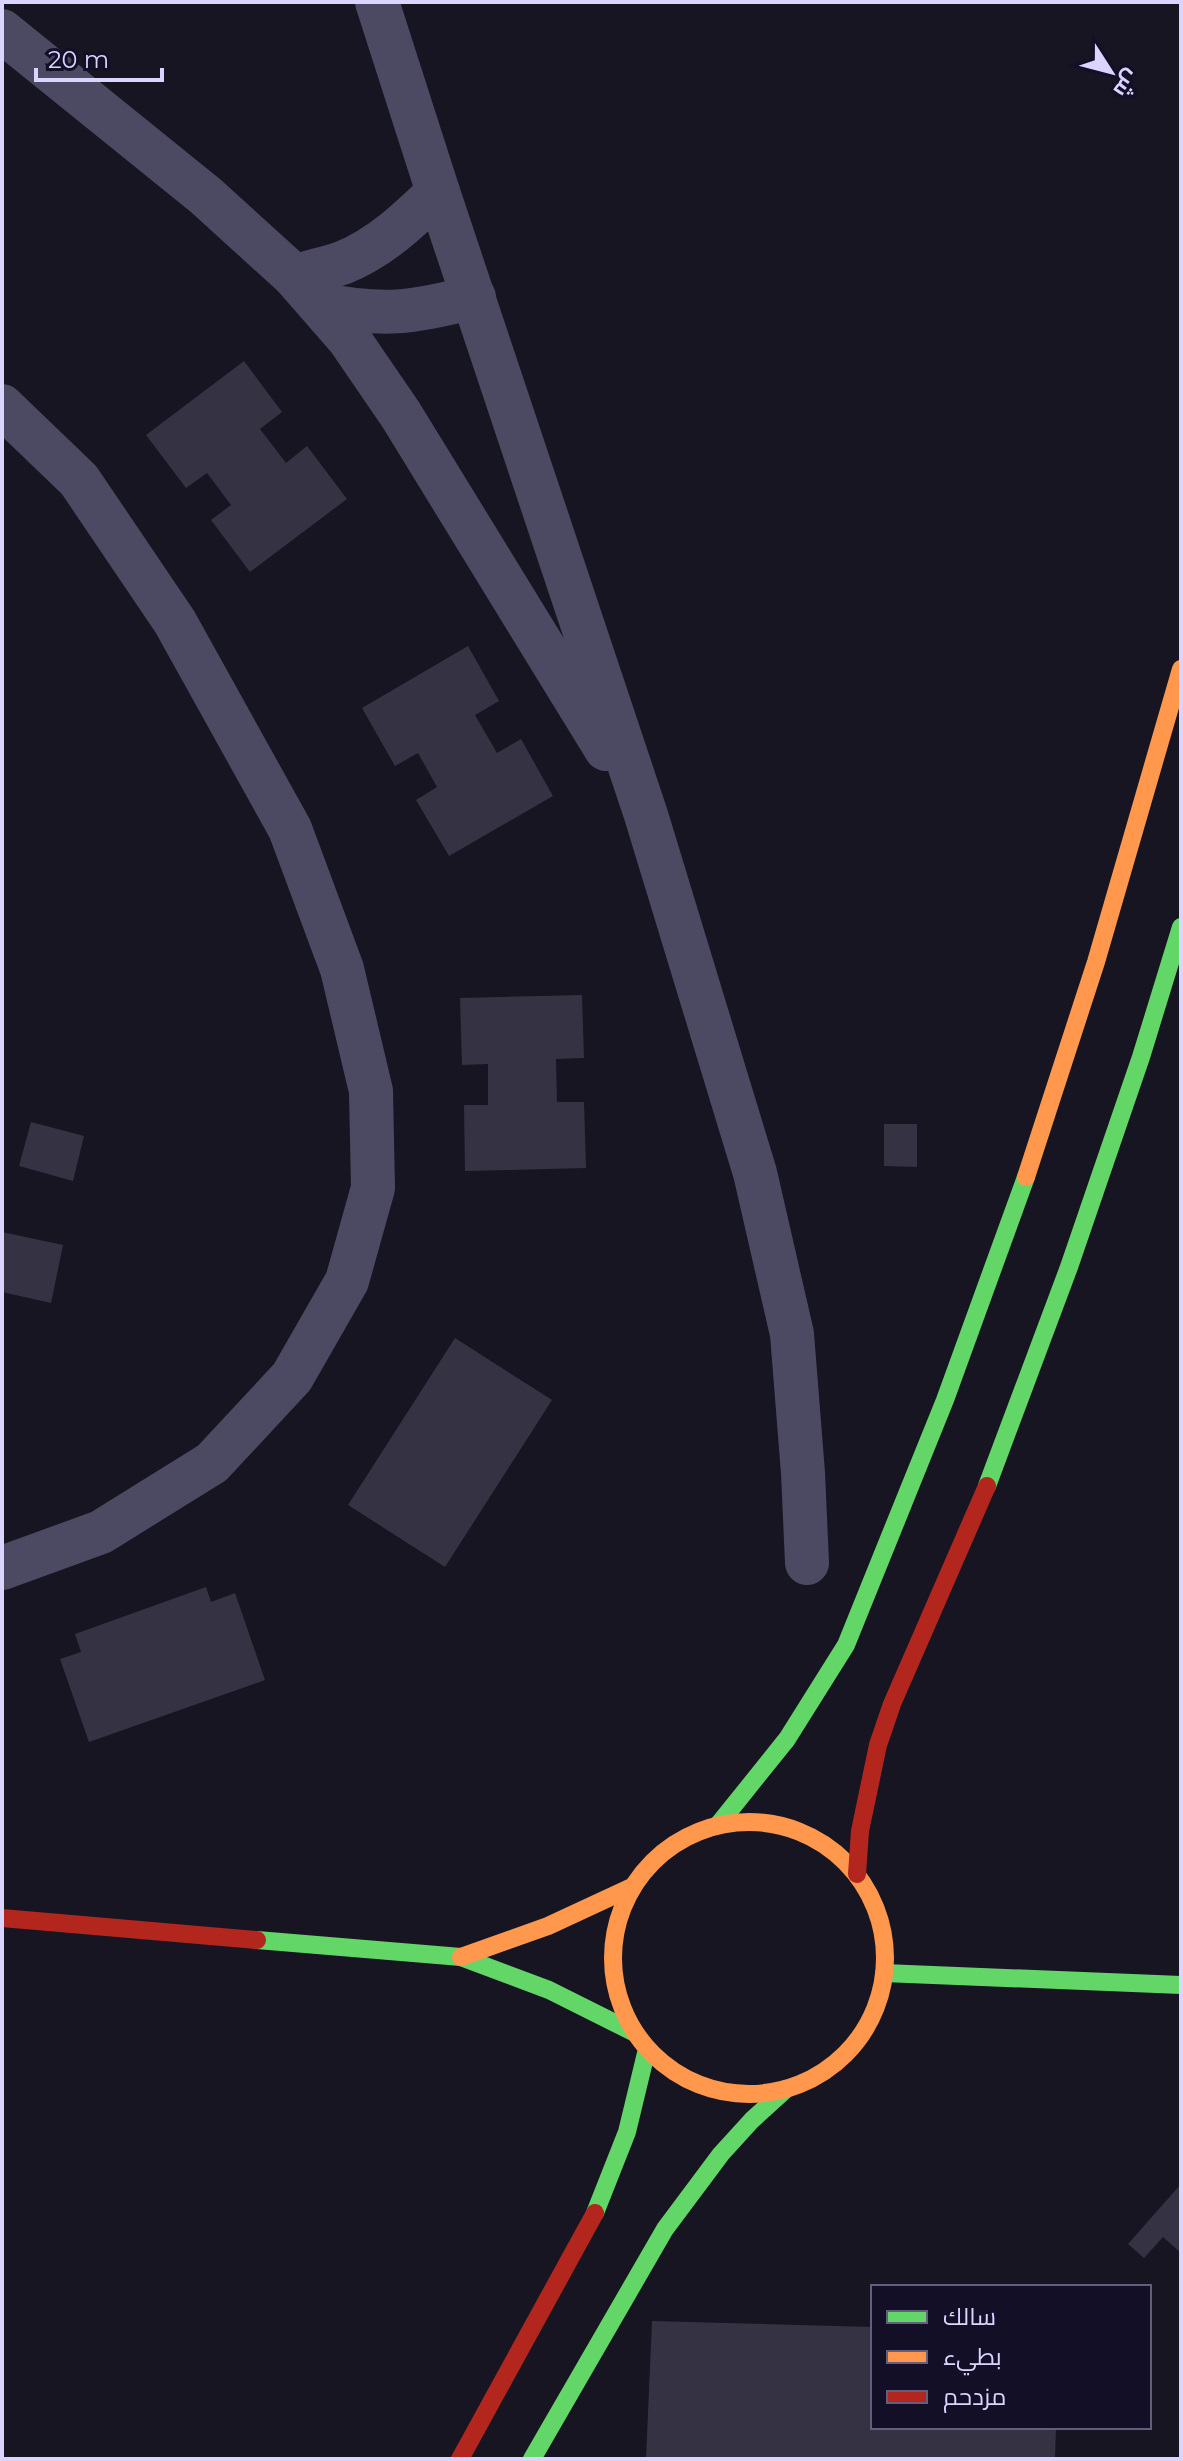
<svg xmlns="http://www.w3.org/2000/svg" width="1183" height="2461" viewBox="0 0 1183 2461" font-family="Montserrat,Cairo,sans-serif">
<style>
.building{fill:#353343}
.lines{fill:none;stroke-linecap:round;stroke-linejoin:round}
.street{stroke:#4b4a62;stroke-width:44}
.fast{stroke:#63d668;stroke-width:18}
.slow{stroke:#ff974d;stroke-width:18}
.jam{stroke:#b3261e;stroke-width:18}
</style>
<rect width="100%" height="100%" fill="#161521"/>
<g class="building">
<polygon points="244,361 282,412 260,429 286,463 307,446 347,499 250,572 211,520 231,505 207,473 186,488 146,435"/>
<polygon points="468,646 499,701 475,715 497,753 521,739 553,796 449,856 416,800 437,787 418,753 395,766 362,708"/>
<polygon points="582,995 584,1058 556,1059 557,1102 584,1102 586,1168 465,1171 464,1105 488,1105 488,1064 462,1065 460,998"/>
<polygon points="31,1122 84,1136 73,1181 19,1166"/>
<polygon points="884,1124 917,1124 917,1167 884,1166"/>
<polygon points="2,1232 63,1245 51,1303 2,1292"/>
<polygon points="455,1338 552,1400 445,1567 348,1505"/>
<polygon points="206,1587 211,1602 235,1593 265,1680 89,1742 60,1659 81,1652 75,1634"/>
<polygon points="1181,2184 1181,2253 1163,2237 1144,2258 1128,2244"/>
<polygon points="652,2321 873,2327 873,2427 1056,2427 1055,2459 646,2459"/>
</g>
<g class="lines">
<g class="street">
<polyline points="377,2 438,192 646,815 755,1173 792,1334 803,1473 807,1563"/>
<polyline points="2,31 206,196 294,276 349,339 401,415 606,749"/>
<path d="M 294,276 C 310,272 327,268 342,263 C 380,248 409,220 438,192"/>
<path d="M 319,304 C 383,317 412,313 474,297"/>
<polyline points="2,406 79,480 175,622 290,829 342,969 371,1091 373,1188 347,1281 292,1377 212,1463 101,1532 2,1568"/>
</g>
<g class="fast">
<polyline points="987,1486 1069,1267 1141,1057 1181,927"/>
<polyline points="718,1825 787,1739 846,1645 945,1400 1026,1177"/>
<polyline points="257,1940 461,1957 549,1990 633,2032"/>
<polyline points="884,1973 1181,1985"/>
<polyline points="595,2213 627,2132 647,2049"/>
<polyline points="532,2459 665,2229 721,2154 752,2120 786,2089"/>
</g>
<g class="slow">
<polyline points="1026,1177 1096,962 1181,669"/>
<circle cx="749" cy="1958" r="136"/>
<polyline points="461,1957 548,1926 632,1887"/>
</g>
<g class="jam">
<polyline points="857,1874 860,1831 878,1745 892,1704 987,1486"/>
<polyline points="2,1918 257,1940"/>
<polyline points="460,2459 595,2213"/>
</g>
</g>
<rect width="1183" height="2461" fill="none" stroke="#dad5ff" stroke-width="8"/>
<rect x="871" y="2285" width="280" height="144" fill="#130f27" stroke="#635e7d" stroke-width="2"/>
<rect x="887" y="2311" width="40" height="12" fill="#63d668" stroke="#635e7d" stroke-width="2"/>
<text x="943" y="2325" font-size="24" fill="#dad5ff">سالك</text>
<rect x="887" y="2351" width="40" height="12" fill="#ff974d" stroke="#635e7d" stroke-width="2"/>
<text x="943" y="2365" font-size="24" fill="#dad5ff">بطيء</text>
<rect x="887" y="2391" width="40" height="12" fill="#b3261e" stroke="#635e7d" stroke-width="2"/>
<text x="943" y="2405" font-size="24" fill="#dad5ff">مزدحم</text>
<g transform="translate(1111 72) rotate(126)" stroke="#130f27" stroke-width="6" paint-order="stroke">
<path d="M0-6L14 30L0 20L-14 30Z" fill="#dad5ff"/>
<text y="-12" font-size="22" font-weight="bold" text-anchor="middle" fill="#dad5ff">ش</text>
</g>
<path d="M36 68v12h126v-12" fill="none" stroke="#dad5ff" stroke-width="4"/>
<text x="48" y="68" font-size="24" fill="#dad5ff" stroke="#130f27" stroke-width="6" paint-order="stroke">20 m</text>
</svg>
